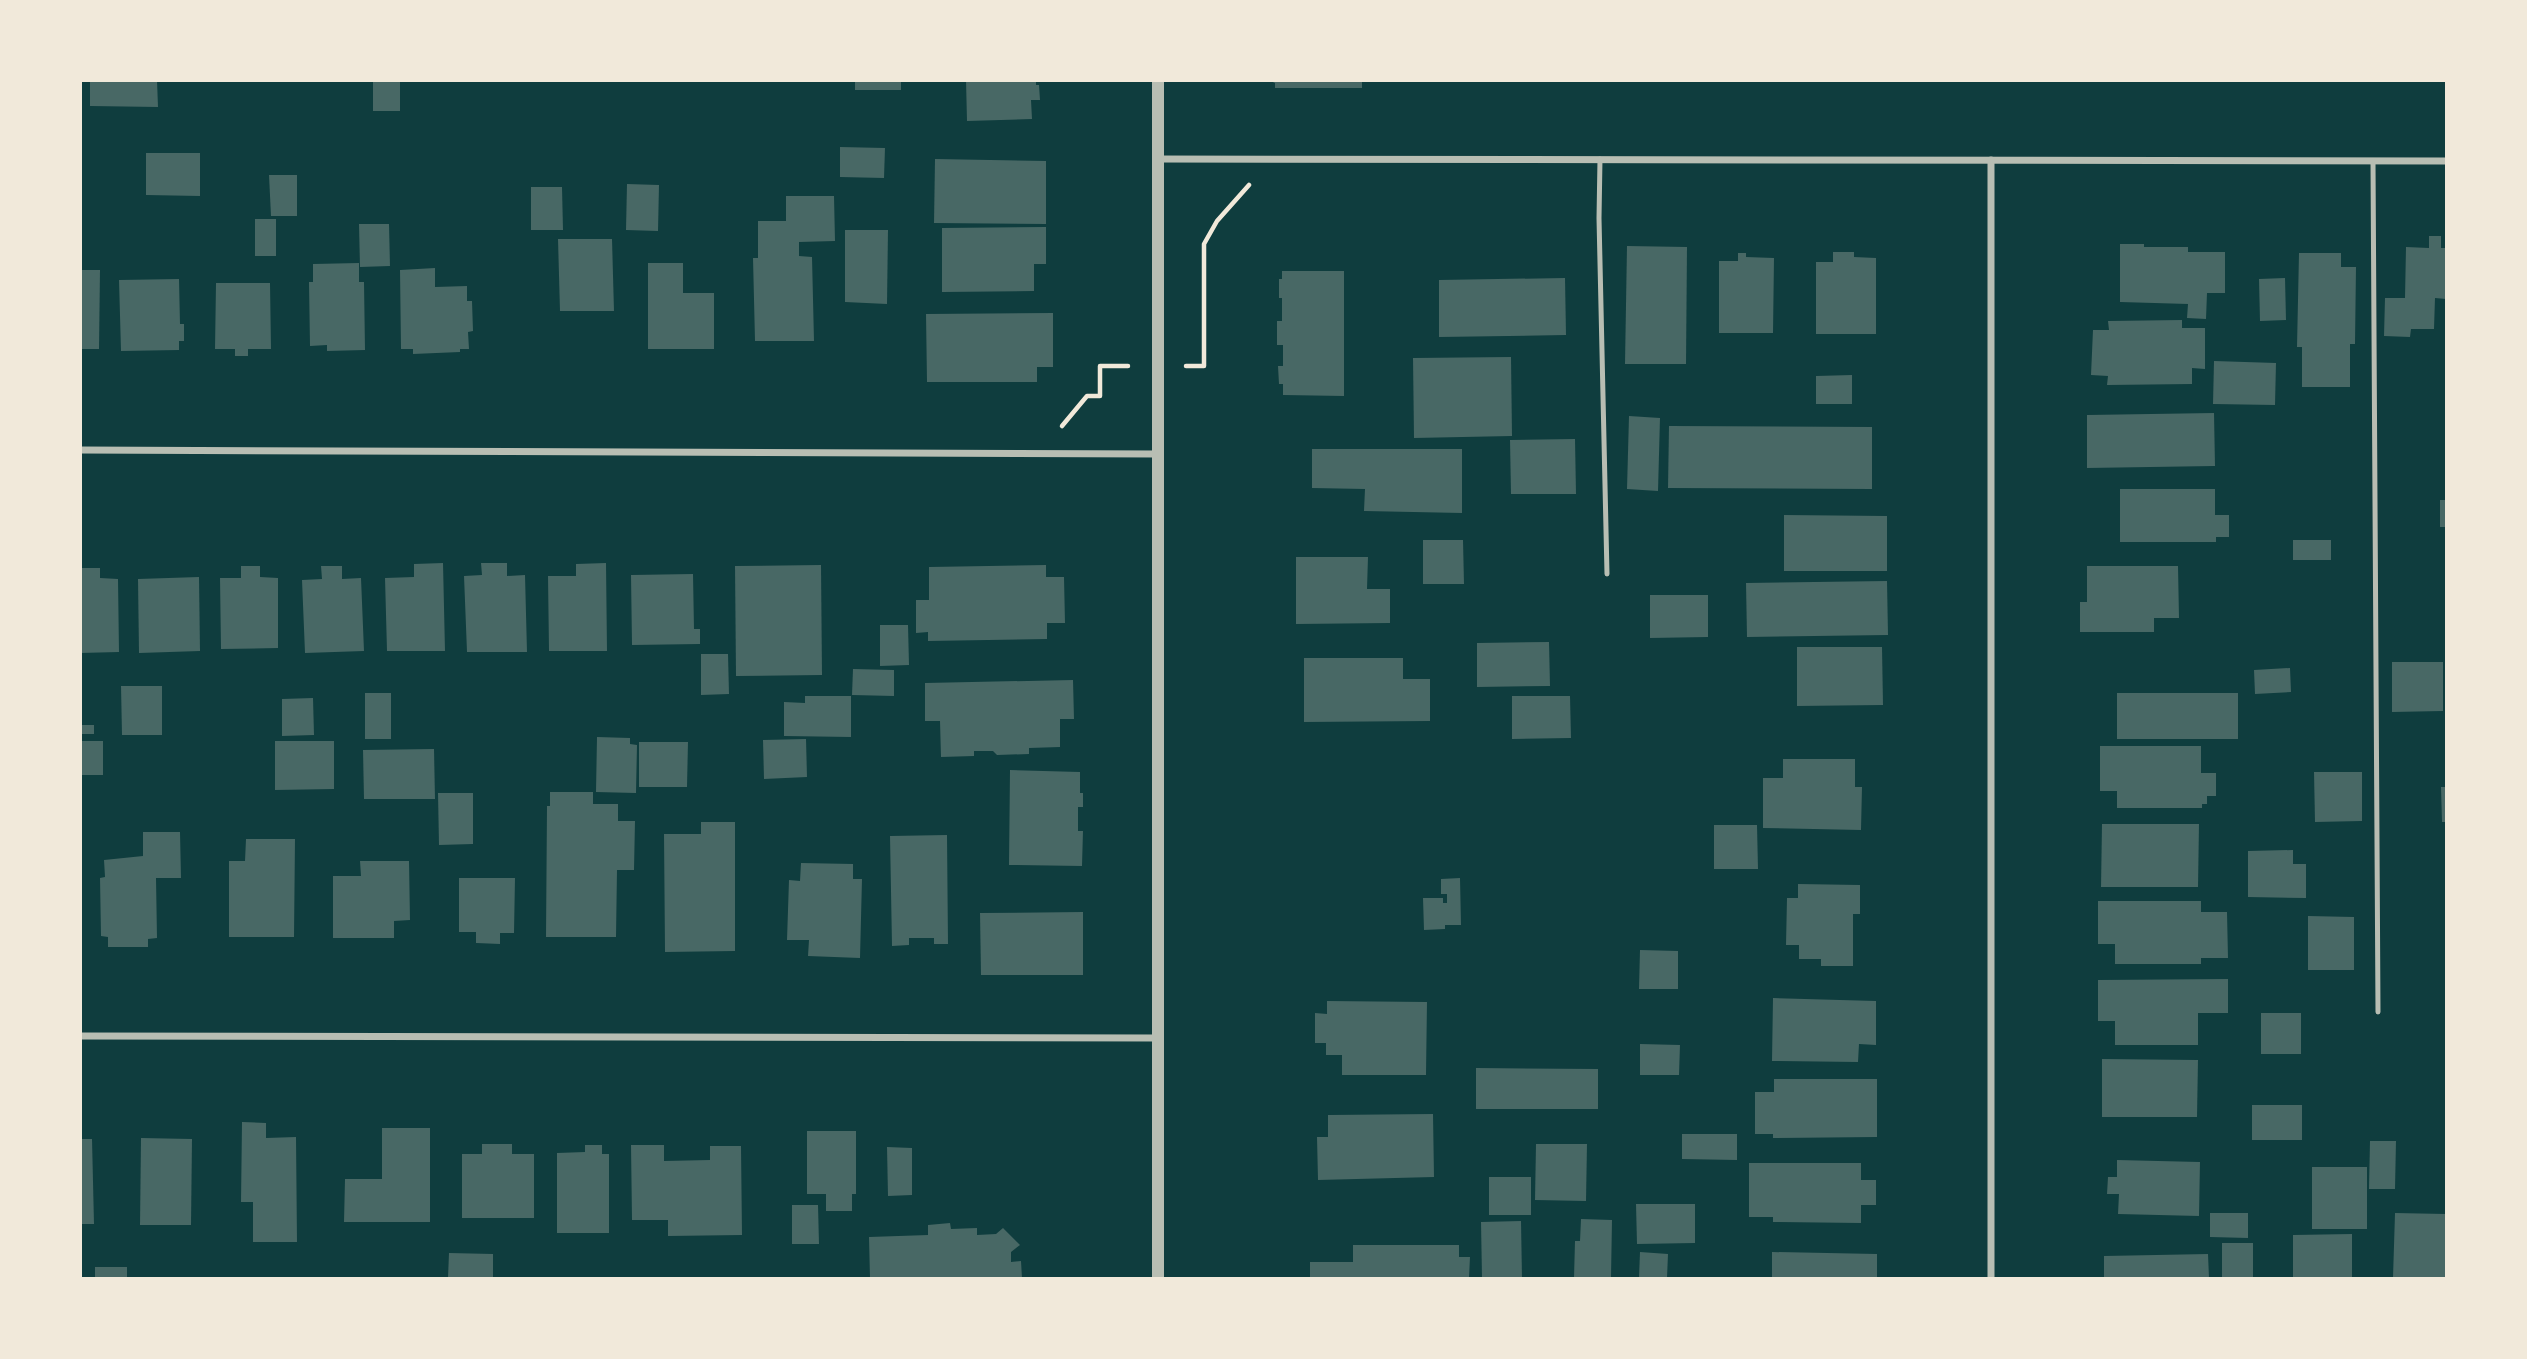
<svg xmlns="http://www.w3.org/2000/svg" width="2527" height="1359" viewBox="0 0 2527 1359" font-family="'Zilla Slab',serif">
<style>
.building{fill:#486865}
.lines{fill:none;stroke-linecap:round;stroke-linejoin:round}
.path{stroke:#f1e9da;stroke-width:4.5}
.service{stroke:#b8beb3;stroke-width:5}
.minor{stroke:#b8beb3;stroke-width:7}
.tertiary{stroke:#b8beb3;stroke-width:12}
</style>
<rect width="100%" height="100%" fill="#0f3d3e"/>
<g class="building">
<polygon points="90,80 157,80 158,107 90,106"/>
<rect x="373" y="80" width="27" height="31"/>
<rect x="855" y="80" width="46" height="10"/>
<polygon points="966,80 1036,80 1036,85 1039,85 1040,100 1031,100 1032,119 967,121"/>
<polygon points="1268,80 1362,80 1362,88 1275,88 1275,83"/>
<polygon points="840,147 885,148 884,178 840,177"/>
<polygon points="146,153 200,153 200,196 146,195"/>
<polygon points="935,159 1046,161 1046,224 934,223"/>
<polygon points="269,175 297,175 297,216 271,216"/>
<polygon points="627,184 659,185 658,231 626,230"/>
<polygon points="531,187 562,187 563,230 531,230"/>
<polygon points="786,196 834,196 835,241 799,242 799,256 812,257 814,341 755,341 753,258 758,258 758,221 786,221"/>
<rect x="255" y="219" width="21" height="37"/>
<polygon points="359,224 389,224 390,266 360,267"/>
<polygon points="1046,227 1046,264 1034,264 1034,291 942,292 942,228"/>
<polygon points="845,230 888,230 887,304 845,302"/>
<polygon points="2429,236 2441,236 2441,248 2446,248 2446,299 2435,298 2434,329 2411,329 2410,337 2384,336 2385,298 2405,298 2406,247 2429,248"/>
<polygon points="558,239 612,239 614,311 560,311"/>
<polygon points="2120,244 2144,244 2144,247 2188,247 2188,252 2225,252 2225,293 2207,293 2206,319 2187,318 2188,304 2120,302"/>
<polygon points="1627,246 1687,247 1686,364 1625,364"/>
<polygon points="1833,252 1854,252 1854,257 1876,258 1876,334 1816,334 1816,262 1833,262"/>
<polygon points="1738,253 1746,253 1746,257 1774,258 1773,333 1719,333 1719,261 1738,261"/>
<polygon points="2299,253 2341,253 2341,267 2356,267 2355,344 2350,344 2350,387 2302,387 2302,347 2297,347"/>
<polygon points="359,263 359,282 364,282 365,350 327,351 327,345 310,346 309,282 313,282 313,264"/>
<polygon points="648,263 683,263 683,293 714,293 714,349 648,349"/>
<polygon points="435,268 435,287 467,286 467,301 472,301 473,331 468,332 469,349 460,349 460,352 413,354 413,349 401,349 400,270"/>
<polygon points="80,270 100,270 99,349 80,349"/>
<polygon points="1282,271 1344,271 1344,396 1283,395 1283,384 1279,384 1278,366 1283,366 1283,345 1277,345 1277,321 1282,321 1282,298 1279,298 1279,279 1282,279"/>
<polygon points="1565,278 1566,335 1439,337 1439,280"/>
<polygon points="2285,278 2286,320 2260,321 2259,279"/>
<polygon points="179,279 180,324 184,324 184,341 179,341 179,350 121,351 119,280"/>
<polygon points="216,283 270,283 271,349 248,349 248,356 235,356 235,349 215,349"/>
<polygon points="1053,313 1053,367 1037,367 1037,382 927,382 926,314"/>
<polygon points="2182,320 2182,328 2205,328 2205,369 2192,368 2192,384 2107,385 2108,376 2091,375 2093,330 2109,330 2108,321"/>
<polygon points="1511,357 1512,436 1414,438 1413,358"/>
<polygon points="2214,361 2276,363 2275,405 2213,404"/>
<polygon points="1852,375 1852,404 1816,404 1816,376"/>
<polygon points="2214,413 2215,466 2087,468 2087,415"/>
<polygon points="1629,416 1660,418 1658,491 1627,489"/>
<polygon points="1669,426 1872,427 1872,489 1668,488"/>
<polygon points="1575,439 1576,494 1511,494 1510,440"/>
<polygon points="1312,449 1462,449 1462,513 1364,511 1365,489 1312,488"/>
<polygon points="2120,489 2215,489 2215,515 2229,515 2229,537 2216,537 2216,542 2120,542"/>
<rect x="2440" y="500" width="6" height="27"/>
<polygon points="1784,515 1887,516 1887,571 1784,571"/>
<polygon points="1423,540 1463,540 1464,584 1423,584"/>
<rect x="2293" y="540" width="38" height="20"/>
<polygon points="1296,557 1368,557 1367,589 1390,589 1390,623 1296,624"/>
<polygon points="443,563 445,651 387,651 385,578 414,577 414,564"/>
<polygon points="481,563 507,563 507,576 525,575 527,652 467,652 464,576 482,575"/>
<polygon points="606,563 607,651 549,651 548,576 576,576 576,564"/>
<polygon points="821,565 822,675 736,676 735,566"/>
<polygon points="1046,565 1046,577 1064,577 1065,623 1047,623 1047,639 928,641 928,632 916,633 916,600 929,600 929,567"/>
<polygon points="241,566 260,566 260,577 278,578 278,648 221,649 220,578 241,578"/>
<polygon points="321,566 342,566 342,579 361,578 364,651 305,653 302,580 322,579"/>
<polygon points="2087,566 2178,566 2179,618 2154,618 2154,632 2080,632 2080,602 2087,602"/>
<polygon points="80,568 100,568 100,578 118,579 119,652 80,653"/>
<polygon points="693,574 694,629 700,629 700,644 632,645 631,575"/>
<polygon points="199,577 200,651 139,653 138,579"/>
<polygon points="1887,581 1888,635 1747,637 1746,583"/>
<polygon points="1650,595 1708,595 1708,637 1650,638"/>
<polygon points="880,625 908,625 909,665 880,666"/>
<polygon points="1549,642 1550,686 1477,687 1477,643"/>
<polygon points="1797,647 1882,647 1883,705 1797,706"/>
<polygon points="701,654 728,654 729,694 701,695"/>
<polygon points="1304,658 1403,658 1403,679 1430,679 1430,721 1304,722"/>
<polygon points="2392,662 2443,662 2443,711 2392,712"/>
<polygon points="2290,668 2291,692 2255,694 2254,670"/>
<polygon points="853,669 894,670 894,696 852,695"/>
<polygon points="1073,680 1074,719 1060,719 1060,747 1029,748 1029,754 997,755 993,751 974,751 974,756 941,757 940,721 925,721 925,683"/>
<polygon points="121,686 162,686 162,735 122,735"/>
<rect x="365" y="693" width="26" height="46"/>
<rect x="2117" y="693" width="121" height="46"/>
<polygon points="805,696 851,696 851,737 784,736 784,702 805,703"/>
<polygon points="1512,696 1570,696 1571,738 1512,739"/>
<polygon points="313,698 314,735 282,736 282,699"/>
<rect x="80" y="725" width="14" height="9"/>
<polygon points="597,737 630,738 630,744 637,745 636,793 596,792"/>
<polygon points="806,739 807,777 764,779 763,740"/>
<rect x="80" y="741" width="23" height="34"/>
<polygon points="275,741 334,741 334,789 275,790"/>
<polygon points="639,742 688,742 687,787 639,787"/>
<polygon points="2100,746 2201,746 2201,773 2216,773 2216,796 2207,796 2207,804 2202,804 2202,808 2117,808 2117,791 2100,791"/>
<polygon points="434,749 435,799 364,799 363,750"/>
<polygon points="1783,759 1855,759 1855,787 1862,787 1861,830 1763,828 1763,778 1783,778"/>
<polygon points="1010,770 1080,772 1080,793 1083,793 1083,807 1078,807 1078,831 1083,831 1082,866 1009,865"/>
<polygon points="2314,772 2362,772 2362,821 2315,822"/>
<polygon points="2441,787 2446,787 2446,822 2442,822"/>
<polygon points="550,792 593,792 593,804 618,804 618,821 635,821 634,870 617,870 616,937 546,937 547,806 550,806"/>
<polygon points="438,793 473,793 473,844 439,845"/>
<polygon points="701,822 735,822 735,951 665,952 664,834 701,834"/>
<polygon points="2102,824 2199,824 2198,887 2101,887"/>
<polygon points="1714,825 1757,825 1758,869 1714,869"/>
<polygon points="143,832 180,832 181,878 156,878 157,938 148,939 148,947 108,947 108,937 101,936 100,878 105,877 104,860 143,856"/>
<polygon points="947,835 948,944 934,944 934,938 909,938 909,945 892,946 890,836"/>
<polygon points="246,839 295,839 294,937 229,937 229,861 245,861"/>
<polygon points="2293,850 2293,864 2306,864 2306,898 2248,897 2248,851"/>
<polygon points="360,861 409,861 410,920 394,921 394,938 333,938 333,876 361,876"/>
<polygon points="801,863 853,864 853,879 862,879 860,958 808,956 809,940 787,940 789,880 800,881"/>
<polygon points="459,878 515,878 514,933 500,933 500,944 476,943 476,932 459,932"/>
<polygon points="1460,878 1461,925 1445,925 1445,929 1424,930 1423,898 1443,898 1443,903 1447,903 1447,894 1441,894 1441,879"/>
<polygon points="1798,884 1860,885 1860,914 1853,914 1853,966 1821,966 1821,959 1799,959 1799,945 1786,945 1787,898 1798,898"/>
<polygon points="2098,901 2201,901 2201,912 2227,912 2228,958 2201,958 2201,964 2115,964 2115,944 2098,944"/>
<polygon points="1083,912 1083,975 981,975 980,913"/>
<polygon points="2308,916 2354,917 2354,970 2308,970"/>
<polygon points="1640,950 1678,951 1678,989 1639,989"/>
<polygon points="2228,979 2228,1013 2198,1013 2198,1045 2115,1045 2115,1021 2098,1021 2098,980"/>
<polygon points="1773,998 1876,1001 1876,1045 1859,1044 1858,1062 1772,1061"/>
<polygon points="1327,1001 1427,1002 1426,1075 1342,1075 1342,1055 1326,1055 1326,1043 1315,1043 1315,1013 1327,1014"/>
<rect x="2261" y="1013" width="40" height="41"/>
<polygon points="1640,1044 1680,1045 1679,1075 1640,1075"/>
<polygon points="2102,1059 2198,1060 2197,1117 2102,1117"/>
<polygon points="1476,1068 1598,1069 1598,1109 1476,1109"/>
<polygon points="1774,1079 1877,1079 1877,1137 1773,1138 1773,1134 1755,1134 1755,1092 1774,1092"/>
<rect x="2252" y="1105" width="50" height="35"/>
<polygon points="1433,1114 1434,1177 1318,1180 1317,1137 1328,1137 1328,1115"/>
<polygon points="242,1122 266,1123 266,1138 296,1137 297,1242 253,1242 253,1202 241,1202"/>
<polygon points="382,1128 430,1128 430,1222 344,1222 345,1179 382,1179"/>
<polygon points="807,1131 856,1131 856,1194 852,1194 852,1211 826,1211 826,1194 807,1194"/>
<polygon points="1682,1134 1737,1134 1737,1160 1682,1159"/>
<polygon points="141,1138 192,1139 191,1225 140,1225"/>
<polygon points="80,1139 92,1139 94,1224 80,1224"/>
<polygon points="2370,1141 2396,1141 2395,1189 2369,1189"/>
<polygon points="482,1144 512,1144 512,1154 534,1154 534,1218 462,1218 462,1154 482,1154"/>
<polygon points="1536,1144 1587,1144 1586,1201 1535,1200"/>
<polygon points="585,1145 602,1145 602,1154 609,1154 609,1233 557,1233 557,1153 585,1152"/>
<polygon points="631,1145 664,1145 664,1161 710,1160 710,1146 741,1146 742,1235 668,1236 668,1220 632,1220"/>
<polygon points="887,1147 912,1148 912,1195 888,1196"/>
<polygon points="2117,1160 2200,1162 2199,1216 2118,1214 2119,1194 2107,1194 2108,1177 2117,1177"/>
<polygon points="1749,1163 1861,1163 1861,1180 1876,1180 1876,1205 1861,1205 1861,1223 1773,1222 1773,1217 1749,1217"/>
<rect x="2312" y="1167" width="55" height="62"/>
<rect x="1489" y="1177" width="42" height="38"/>
<polygon points="1636,1204 1695,1204 1695,1243 1637,1244"/>
<polygon points="792,1205 818,1205 819,1244 792,1244"/>
<polygon points="2210,1213 2248,1213 2248,1238 2210,1237"/>
<polygon points="2395,1213 2446,1214 2446,1278 2393,1278"/>
<polygon points="1581,1219 1612,1220 1611,1278 1574,1278 1575,1241 1580,1241"/>
<polygon points="1521,1221 1522,1278 1482,1278 1481,1222"/>
<polygon points="950,1223 951,1229 977,1228 977,1235 996,1234 1003,1228 1020,1245 1011,1252 1011,1262 1021,1261 1022,1278 870,1278 869,1237 928,1235 928,1225"/>
<polygon points="2352,1234 2352,1278 2293,1278 2293,1235"/>
<rect x="2222" y="1243" width="31" height="35"/>
<polygon points="1353,1245 1459,1245 1459,1257 1470,1257 1469,1278 1310,1278 1310,1262 1353,1262"/>
<polygon points="1640,1252 1668,1254 1667,1278 1639,1278"/>
<polygon points="1772,1252 1877,1254 1877,1278 1772,1278"/>
<polygon points="449,1253 493,1254 493,1278 448,1278"/>
<polygon points="2208,1254 2209,1278 2104,1278 2104,1256"/>
<rect x="95" y="1267" width="32" height="11"/>
</g>
<g class="lines">
<g class="path">
<polyline points="1186,366 1204,366 1204,244 1217,221 1249,185"/>
<polyline points="1062,426 1087,396 1100,396 1100,366 1128,366"/>
</g>
<g class="service">
<polyline points="1600,159 1599,218 1607,574"/>
<polyline points="2373,161 2378,1012"/>
</g>
<g class="minor">
<polyline points="1158,159 2446,161"/>
<polyline points="1991,160 1991,1278"/>
<polyline points="80,450 1157,454"/>
<polyline points="80,1036 1158,1038"/>
</g>
<polyline class="tertiary" points="1158,80 1158,1278"/>
</g>
<rect width="2527" height="1359" fill="none" stroke="#f1e9da" stroke-width="164"/>
</svg>
